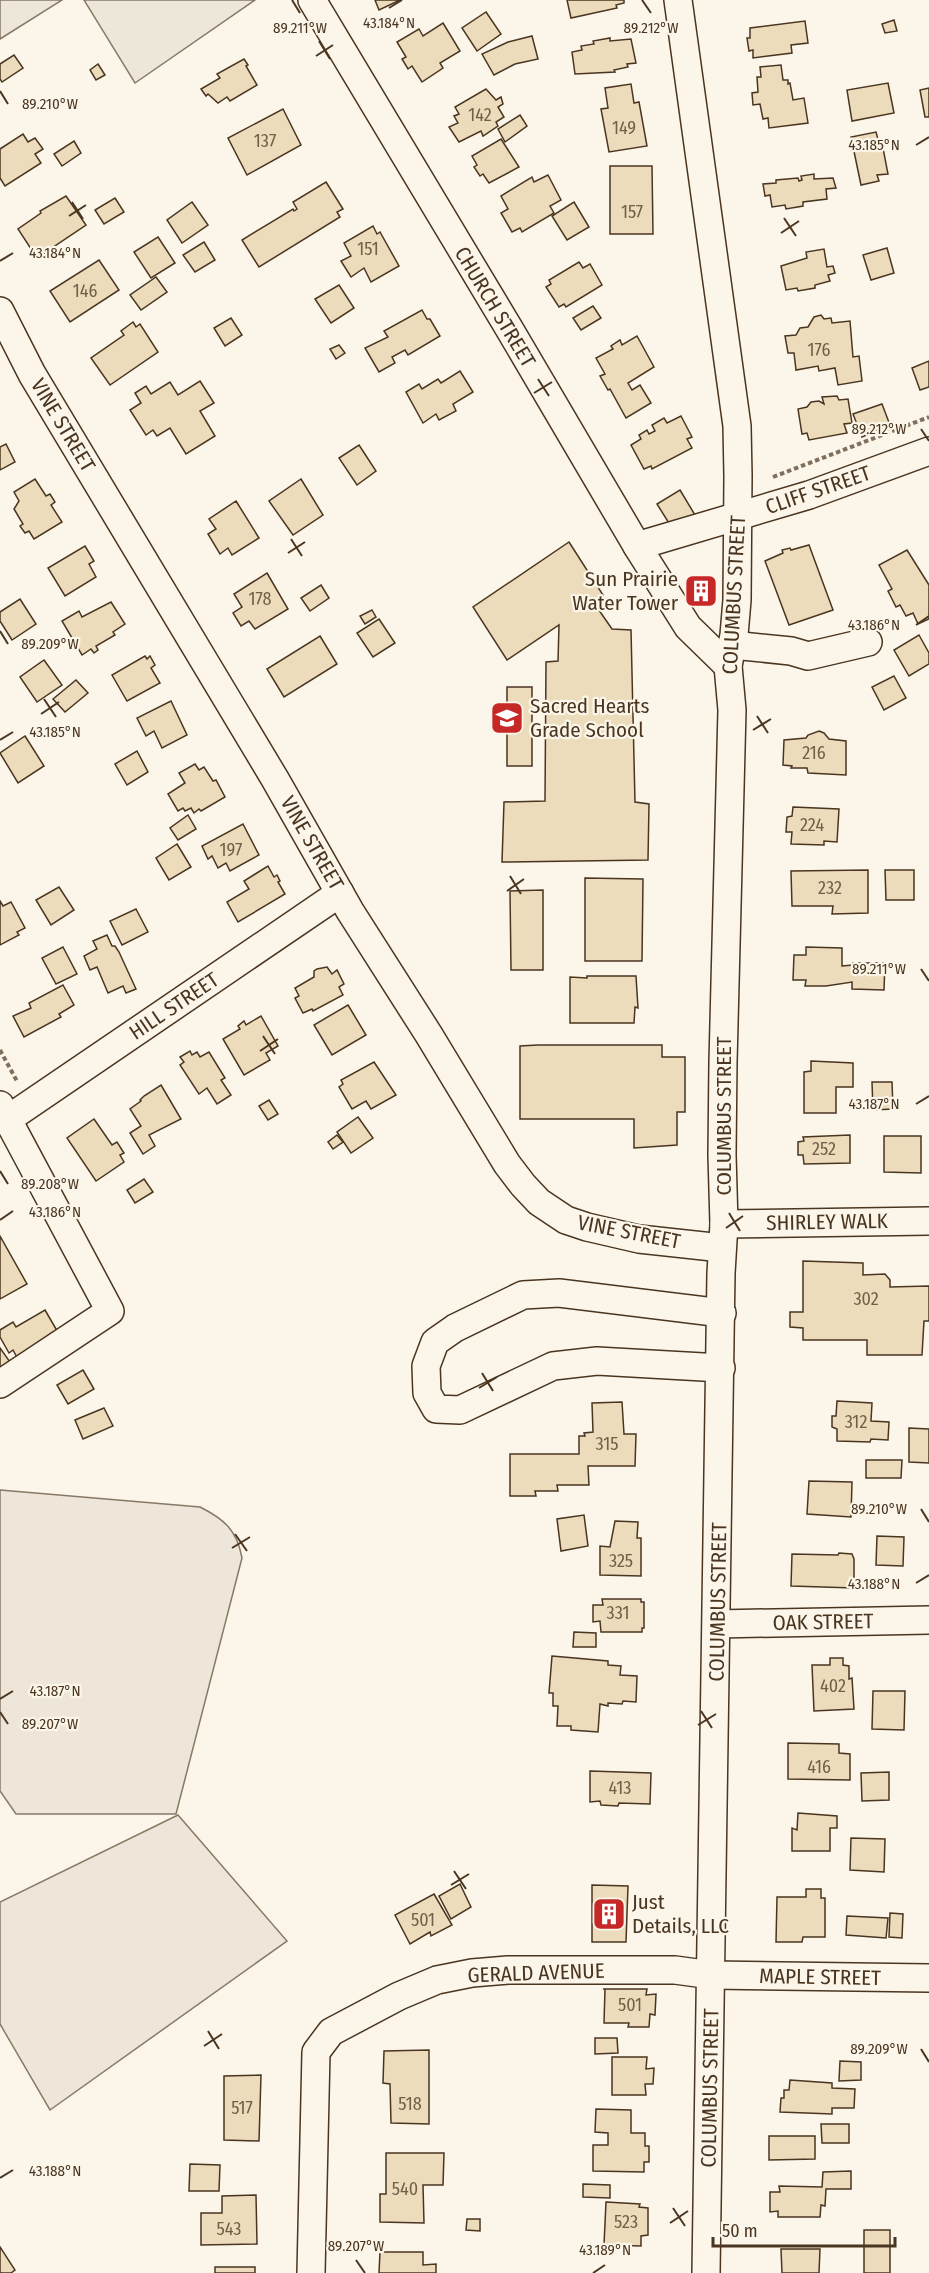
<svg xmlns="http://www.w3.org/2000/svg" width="929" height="2273" viewBox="0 0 929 2273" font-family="'Fira Sans Condensed',sans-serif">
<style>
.green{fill:#ede6d9;stroke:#887966;stroke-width:1.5}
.parking{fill:#ede7d9;stroke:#887966;stroke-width:1.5}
.building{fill:#ecdcbc;stroke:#4a3520;stroke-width:1.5}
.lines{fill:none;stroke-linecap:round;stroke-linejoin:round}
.minor-casing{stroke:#4a3520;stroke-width:30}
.path{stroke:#7f6f5c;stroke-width:4;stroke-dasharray:4.5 3;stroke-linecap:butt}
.minor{stroke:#fbf6e9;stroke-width:27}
.ticks{fill:none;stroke:#4a3520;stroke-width:2}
.labels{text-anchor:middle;stroke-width:4.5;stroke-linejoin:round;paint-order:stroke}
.number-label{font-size:18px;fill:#725f47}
.street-label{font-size:21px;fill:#4a3520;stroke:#fbf6e9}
.poi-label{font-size:21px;fill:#4a3520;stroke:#fbf6e9;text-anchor:start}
.ticks-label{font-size:15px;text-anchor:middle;fill:#4a3520;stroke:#fbf6e9;stroke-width:4.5;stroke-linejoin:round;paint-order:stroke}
</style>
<rect width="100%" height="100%" fill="#fbf6e9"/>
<g class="green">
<path d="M 0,1490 L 200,1507 C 224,1519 237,1530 242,1558 L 176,1814 L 16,1814 L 0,1791 Z"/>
<polygon points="178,1815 287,1941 50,2110 0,2024 0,1902"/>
</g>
<g class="parking">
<polygon points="0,0 62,0 0,39"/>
<polygon points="84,0 255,0 135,83"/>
</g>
<g class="building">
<polygon points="375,0 400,0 379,10"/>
<polygon points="567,0 624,0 624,3 616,5 617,8 571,18"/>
<polygon points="486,12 501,34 477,51 462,28"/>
<polygon points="894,20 897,31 885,33 882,24"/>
<polygon points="805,21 808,43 791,45 792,53 753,58 753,50 749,51 747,38 750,38 750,28"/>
<polygon points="443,23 460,51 440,63 443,68 422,82 412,66 408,69 402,59 406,57 397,42 419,29 423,36"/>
<polygon points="532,36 538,59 515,64 494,75 482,54 508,42"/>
<polygon points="610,38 610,41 631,39 636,63 627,64 628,67 614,70 615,72 575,74 572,52 582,50 581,46 594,44 593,41"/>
<polygon points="14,55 23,68 2,82 0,79 0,64"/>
<polygon points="244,59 248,65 246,66 257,85 230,101 227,97 218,103 208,94 206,96 201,89 220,78 217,74"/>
<polygon points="98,64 105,75 96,80 90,70"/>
<polygon points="781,65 783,80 788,80 788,84 790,83 793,100 804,98 808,123 769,128 768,118 763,119 760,104 753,105 752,93 758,92 757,77 761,77 760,67"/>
<polygon points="888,83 894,113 852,121 847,90"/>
<polygon points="631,84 634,103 639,102 647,146 609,152 601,109 608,108 605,88"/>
<polygon points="929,88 929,117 925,117 920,90"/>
<polygon points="486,89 496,100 501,97 503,104 498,107 504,117 496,122 498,126 483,136 481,131 459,142 449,127 458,123 454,116 459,114 455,107"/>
<polygon points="283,109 301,145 247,175 228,138"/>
<polygon points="520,115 527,126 505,142 498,129"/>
<polygon points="876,132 879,143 882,143 888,174 877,175 879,181 861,185 851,137"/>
<polygon points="23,134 28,142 35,138 43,149 35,154 41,163 5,186 0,178 0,149"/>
<polygon points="501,139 519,167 489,183 483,174 480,176 474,167 477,165 472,156"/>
<polygon points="74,141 81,153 62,166 54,154"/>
<polygon points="610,166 652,166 653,234 610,234"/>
<polygon points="814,174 814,179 833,178 836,188 826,189 827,199 803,202 803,206 786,209 785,205 772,207 770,195 765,196 763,184 776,183 776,180 798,178 799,181 802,180 801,176"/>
<polygon points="548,175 561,200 550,206 554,213 522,232 520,228 512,232 501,213 508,209 501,196 532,177 534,182"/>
<polygon points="326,182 343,209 337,212 340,217 259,267 242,240 293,209 294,211 297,209 293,202"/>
<polygon points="66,196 86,225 37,258 18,229 41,213 40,211"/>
<polygon points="115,198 124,212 104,224 95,210"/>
<polygon points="192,202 208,225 182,243 167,220"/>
<polygon points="574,202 589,227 567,240 552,216"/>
<polygon points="373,226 377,234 380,232 399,266 371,282 364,268 351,277 341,261 351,256 344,243"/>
<polygon points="158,237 175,263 151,278 134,252"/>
<polygon points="204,242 215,260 195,272 183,255"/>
<polygon points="887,248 894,273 871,280 863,255"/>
<polygon points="824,249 827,267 833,266 835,273 828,275 830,281 815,285 815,288 798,291 797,288 786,290 781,266 807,258 806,252"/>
<polygon points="99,260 119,290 70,322 50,291"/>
<polygon points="579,262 583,268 590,264 602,285 566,307 564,304 559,307 546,287 551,284 549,280"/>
<polygon points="156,277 167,292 141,310 130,295"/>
<polygon points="339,285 354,308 331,323 315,299"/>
<polygon points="593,306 601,318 581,330 573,318"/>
<polygon points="422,310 427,319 430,319 440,336 408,355 405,350 392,357 395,363 379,372 365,348 388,337 384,331"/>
<polygon points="821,315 824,319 831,318 832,323 850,321 853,357 859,356 862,381 838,385 835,368 819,371 818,366 796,370 794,353 788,353 785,336 796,335 800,328 808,327 814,317"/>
<polygon points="231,318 242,335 225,346 214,328"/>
<polygon points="133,322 136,327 140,324 158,352 110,385 91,358 124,335 121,331"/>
<polygon points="637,336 654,367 628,383 632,390 640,385 651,403 626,418 610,389 608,390 600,376 605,374 596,358 613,349 611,346 620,340 622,345"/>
<polygon points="339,345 345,353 336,359 330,349"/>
<polygon points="929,361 929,387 920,390 912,368"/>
<polygon points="460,371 473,392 453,404 456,411 439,420 436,414 423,423 406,392 419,384 422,389 438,379 441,383"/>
<polygon points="200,381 214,403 200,411 215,436 186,454 170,428 157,436 153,430 146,435 130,410 141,403 135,393 146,386 151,394 170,382 178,395"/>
<polygon points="837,396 839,400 848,399 852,423 844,424 847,433 809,440 807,433 802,434 798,409 807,407 811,402 819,401 824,404 822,397"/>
<polygon points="882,404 890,425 862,437 853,414"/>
<polygon points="681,416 692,437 687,439 692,448 652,469 651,466 644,469 631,445 641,439 639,435 647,430 649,434 655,431 652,425 664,418 667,423"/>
<polygon points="6,444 15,462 0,470 0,447"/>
<polygon points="359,445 376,471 357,485 339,458"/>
<polygon points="35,479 46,496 50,494 55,502 51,505 62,522 34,539 29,531 25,533 20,526 23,524 14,509 19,501 14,492"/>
<polygon points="301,479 323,515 293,535 269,501"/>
<polygon points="680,490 695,515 672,528 657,504"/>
<polygon points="236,501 259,538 232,555 228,548 220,554 208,534 216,529 209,519"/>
<polygon points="569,542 603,595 594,603 612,629 631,630 635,802 649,804 648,860 502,862 504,802 545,801 546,662 558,661 559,625 507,660 473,607"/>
<polygon points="809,545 833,610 789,625 765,561 783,553 782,550 790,548 791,550"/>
<polygon points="85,546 94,561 89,564 96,577 65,596 48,568"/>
<polygon points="907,550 929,585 929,619 918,624 913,613 906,616 900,605 896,607 888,591 892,589 879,565"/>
<polygon points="267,573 288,609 255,629 249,621 241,626 233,613 242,607 234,594"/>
<circle cx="701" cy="591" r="14"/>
<polygon points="321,585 329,598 310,611 301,598"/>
<polygon points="20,599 36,624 12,640 0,621 0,612"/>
<polygon points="111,602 125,624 113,632 115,635 96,646 98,650 94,653 91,649 82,655 62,621 79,611 82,617"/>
<polygon points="372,610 376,617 365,624 360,616"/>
<polygon points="379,619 395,643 373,657 357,633"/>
<polygon points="919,635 929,653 929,664 909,676 894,650"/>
<polygon points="320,636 337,664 284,697 267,669"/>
<polygon points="145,656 147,659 150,656 155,665 151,668 160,683 127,701 112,675"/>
<polygon points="44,660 62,685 37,702 20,677"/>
<polygon points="894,676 906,698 884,710 872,687"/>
<polygon points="76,680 88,693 65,712 53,699"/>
<rect x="507" y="687" width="25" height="79"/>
<polygon points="171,701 187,735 162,748 154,731 146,736 137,718"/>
<polygon points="819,731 824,733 829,739 846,741 846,775 808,773 807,768 791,768 792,766 783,765 784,740 806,738 808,735"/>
<polygon points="25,736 44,766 18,783 0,753"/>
<polygon points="137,751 148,772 127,785 115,764"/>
<polygon points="195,764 199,770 204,767 213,781 216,780 225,797 201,811 199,809 194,813 191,808 185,811 183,808 178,811 168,794 185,783 179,773"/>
<polygon points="793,807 839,809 837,842 824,841 824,845 791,844 792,832 786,832 787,817 792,816"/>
<polygon points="188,815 196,829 178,840 170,828"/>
<polygon points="243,824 259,855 230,871 226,863 218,868 212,856 208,859 202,846"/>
<polygon points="177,844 191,867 169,880 156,858"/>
<polygon points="268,866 274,877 277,875 280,881 278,882 285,894 238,922 227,902 249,889 244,881"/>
<polygon points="868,870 868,913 832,914 833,906 792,906 791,871"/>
<polygon points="885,870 914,870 914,900 886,900"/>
<polygon points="585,878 643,879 642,961 585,961"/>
<polygon points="59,887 74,910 51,925 36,900"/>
<polygon points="543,890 543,970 511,970 510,891"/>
<polygon points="0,901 3,906 11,902 25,928 17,932 19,935 0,945"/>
<polygon points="136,909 148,932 122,945 110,921"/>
<polygon points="107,935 112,946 115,946 119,952 136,989 126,993 123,986 108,993 97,967 90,970 84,956 97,949 93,941"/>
<polygon points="63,947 77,974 56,984 42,958"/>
<polygon points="806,947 842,948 842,966 853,965 853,963 885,963 884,990 852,989 852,982 826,986 805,986 806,980 793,980 794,955 806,955"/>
<polygon points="327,967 332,974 337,970 344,984 339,987 343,995 313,1011 312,1009 303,1013 295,998 299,996 295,988 314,977 314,971 317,969"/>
<polygon points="587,976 636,976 638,1008 635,1007 634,1023 570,1023 570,977 587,978"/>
<polygon points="63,985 74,1005 59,1014 61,1017 24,1037 13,1016 31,1008 29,1003"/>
<polygon points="348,1005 366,1035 332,1055 314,1025"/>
<polygon points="261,1016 278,1046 266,1053 270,1060 244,1075 223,1039 240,1029 238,1026 244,1021 246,1025"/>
<polygon points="538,1045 662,1045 662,1057 685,1057 685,1112 677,1112 677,1145 634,1148 634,1119 520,1119 520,1046"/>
<polygon points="190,1051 192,1055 197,1052 200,1057 209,1052 225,1078 221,1080 231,1095 217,1104 207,1088 199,1094 180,1065 184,1062 180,1057"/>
<polygon points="811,1061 853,1063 853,1087 836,1087 836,1113 804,1113 804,1072 811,1071"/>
<polygon points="374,1062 396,1095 371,1109 366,1101 352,1109 339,1087 343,1084 341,1080"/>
<polygon points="872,1082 892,1082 893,1109 873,1110"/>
<polygon points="161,1085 181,1119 149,1135 155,1146 143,1154 130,1133 141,1126 130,1109 141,1101 140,1100 144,1096"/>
<polygon points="269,1100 278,1114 268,1120 259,1106"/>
<polygon points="358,1117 373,1138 351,1153 337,1132"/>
<polygon points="94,1119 112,1145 117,1142 124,1153 120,1155 124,1162 96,1181 67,1138"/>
<polygon points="337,1135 343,1142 333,1149 328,1142"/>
<polygon points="850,1135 850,1163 804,1164 803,1155 798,1155 798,1142 804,1141 803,1137"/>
<polygon points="884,1136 921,1136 921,1173 884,1172"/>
<polygon points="144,1179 153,1192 135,1203 127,1190"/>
<polygon points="0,1236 27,1284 0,1299"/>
<polygon points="803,1261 863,1263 863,1275 885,1274 890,1280 890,1287 929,1286 929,1321 924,1321 922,1355 867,1355 867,1340 803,1340 803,1328 790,1327 790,1312 803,1312"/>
<polygon points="45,1310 59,1334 19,1361 13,1350 9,1353 0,1337 0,1330 13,1322 16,1327"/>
<polygon points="0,1348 10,1362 0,1369"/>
<polygon points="83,1370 94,1389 68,1404 57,1385"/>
<polygon points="837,1401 872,1403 871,1421 889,1422 888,1440 871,1439 870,1442 837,1441 837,1429 832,1427 832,1416 836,1416"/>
<polygon points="622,1402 624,1434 636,1434 635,1466 588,1466 589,1485 557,1485 558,1491 535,1491 536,1496 510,1496 510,1454 579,1454 579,1436 585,1436 584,1433 593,1432 592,1403"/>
<polygon points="104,1408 113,1426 83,1439 75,1420"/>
<polygon points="909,1428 929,1429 929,1463 909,1462"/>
<polygon points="866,1460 902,1460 901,1478 866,1478"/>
<polygon points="809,1481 852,1482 851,1517 807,1514"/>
<polygon points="584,1515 588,1546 561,1551 557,1519"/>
<polygon points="615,1521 638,1522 637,1538 641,1538 641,1576 600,1575 600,1546 610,1547"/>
<polygon points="877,1536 904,1537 903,1566 876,1565"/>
<polygon points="839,1553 852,1554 854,1559 854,1588 791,1586 792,1554 838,1555"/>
<polygon points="602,1599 641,1599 641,1602 644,1602 644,1628 642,1628 642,1632 601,1632 600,1621 593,1622 593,1605 603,1605"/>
<polygon points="574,1632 596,1633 596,1647 573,1647"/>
<polygon points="552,1656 608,1661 608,1665 621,1666 620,1675 637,1676 636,1702 623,1701 622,1704 608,1703 608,1706 600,1704 598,1732 571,1730 571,1726 557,1726 558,1706 553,1706 553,1693 549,1693"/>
<polygon points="830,1658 843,1658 843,1665 849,1666 849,1679 852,1678 854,1709 814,1711 812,1665 830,1665"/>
<polygon points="873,1691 905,1691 904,1730 872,1729"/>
<polygon points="788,1743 839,1744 839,1753 850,1754 850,1780 788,1779"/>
<polygon points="590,1771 651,1773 650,1804 619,1803 618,1806 601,1805 600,1801 590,1802"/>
<polygon points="889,1772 889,1800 862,1801 861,1773"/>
<polygon points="798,1813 837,1816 837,1828 830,1828 830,1851 792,1851 792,1828 797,1830"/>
<polygon points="851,1838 885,1839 884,1872 850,1870"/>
<polygon points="460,1884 471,1907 451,1919 439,1896"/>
<polygon points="592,1885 628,1886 626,1942 592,1942"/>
<polygon points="806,1889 821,1889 821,1898 825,1898 825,1937 803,1937 802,1942 776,1942 777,1897 806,1897"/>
<polygon points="434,1894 452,1925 431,1936 430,1932 410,1944 395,1915"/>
<polygon points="890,1913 903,1914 902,1938 889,1937"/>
<polygon points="847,1916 888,1918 886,1938 846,1935"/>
<polygon points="603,1989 647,1989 646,1995 656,1994 655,2015 650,2014 649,2027 628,2027 629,2023 604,2023 605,1989"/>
<polygon points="595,2038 617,2038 618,2053 595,2054"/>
<polygon points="429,2050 429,2124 391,2123 390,2084 383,2083 384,2051"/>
<polygon points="612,2057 647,2057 646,2069 654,2068 653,2084 645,2084 646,2095 612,2095"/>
<polygon points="840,2061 861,2062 861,2080 839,2081"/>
<polygon points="261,2075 259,2141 224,2140 224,2076"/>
<polygon points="790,2080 832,2083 832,2088 855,2089 854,2108 832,2108 832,2114 780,2112 781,2098 784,2098 784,2090 789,2090"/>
<polygon points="596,2109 631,2110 631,2133 645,2133 645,2146 649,2146 649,2162 644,2162 644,2172 593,2171 593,2145 608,2145 608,2133 595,2132"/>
<polygon points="821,2124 849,2124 849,2143 822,2143"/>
<polygon points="769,2136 815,2136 815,2159 769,2160"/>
<polygon points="386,2153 444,2153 443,2185 423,2185 424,2223 380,2222 380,2194 386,2194"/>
<polygon points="190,2164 220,2165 219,2191 189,2191"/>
<polygon points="851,2171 851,2189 826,2189 825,2206 821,2205 820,2217 778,2217 778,2211 770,2212 770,2192 780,2192 779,2186 822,2187 823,2172"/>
<polygon points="583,2184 610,2185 610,2198 583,2197"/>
<polygon points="256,2195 257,2244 201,2245 201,2213 222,2213 222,2196"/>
<polygon points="606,2202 640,2204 639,2207 648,2208 648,2235 641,2236 641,2246 604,2245"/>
<polygon points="467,2219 480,2219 480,2231 466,2230"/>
<rect x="864" y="2230" width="26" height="43"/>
<polygon points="0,2247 15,2270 11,2273 0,2273"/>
<polygon points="781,2249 820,2249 819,2273 782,2273"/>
<polygon points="380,2252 423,2252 423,2265 436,2264 436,2273 379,2273"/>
<rect x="215" y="2267" width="40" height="6"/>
</g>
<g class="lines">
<g class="minor-casing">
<g id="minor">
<polyline points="312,0 510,330 637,546 688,627 728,666"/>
<polyline points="678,0 737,426 738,476 737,600 734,635 728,666 732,710 723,1062 722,1155 724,1224 721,1273 706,2273"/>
<polyline points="0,311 32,374 275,779 350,911 429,1035 507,1164 523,1185 539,1202 566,1220 587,1227 639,1239 722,1248"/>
<polyline points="637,546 809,495 929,451"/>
<polyline points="732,645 791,651 808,656 868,642"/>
<polyline points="0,1105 110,1311 0,1384"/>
<polyline points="8,1119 340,893"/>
<polyline points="724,1224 929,1221"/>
<polyline points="721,1368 597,1361 553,1366 460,1410 436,1409 427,1393 426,1366 435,1342 455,1328 523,1295 559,1293 722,1313"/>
<polyline points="717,1624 929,1620"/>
<polyline points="311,2273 316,2052 331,2032 399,1996 437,1980 472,1973 508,1970 675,1970 712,1975 929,1978"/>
</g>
</g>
<g class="path">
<polyline points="773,477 929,417"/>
<polyline points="0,1050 18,1083"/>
</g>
<use href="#minor" class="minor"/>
</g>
<path class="ticks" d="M 292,0 L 300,13M 642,0 L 651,13M 389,8 L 402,0M 319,41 L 330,59M 316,56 L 333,45M 0,91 L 8,104M 916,145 L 929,137M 72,202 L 83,219M 69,216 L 86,205M 784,218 L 796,236M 781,233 L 799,221M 0,261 L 13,253M 538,379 L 549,396M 534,393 L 552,382M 921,429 L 929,441M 291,539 L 302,556M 288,553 L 305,542M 916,625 L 929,616M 0,631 L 8,644M 44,699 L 56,717M 41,714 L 59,702M 757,716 L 768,733M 753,730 L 771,719M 0,740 L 13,732M 510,876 L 521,894M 507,891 L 524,879M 921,969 L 929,981M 263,1036 L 275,1054M 260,1051 L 278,1039M 916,1104 L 929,1096M 0,1171 L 8,1184M 729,1213 L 740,1231M 0,1220 L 13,1211M 726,1228 L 743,1216M 482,1373 L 493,1391M 479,1388 L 497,1377M 921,1509 L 929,1522M 235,1534 L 247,1551M 232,1548 L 250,1537M 916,1583 L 929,1575M 0,1699 L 13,1691M 701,1711 L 712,1728M 0,1712 L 8,1724M 698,1725 L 716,1714M 454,1871 L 466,1889M 451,1885 L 469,1874M 208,2031 L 219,2049M 204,2046 L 222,2034M 921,2049 L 929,2062M 0,2178 L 13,2170M 673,2208 L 685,2226M 670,2223 L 688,2211M 356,2260 L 365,2273M 593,2273 L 605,2265"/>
<defs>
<g id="building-square" transform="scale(1.725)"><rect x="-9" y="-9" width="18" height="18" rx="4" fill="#c62828" stroke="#fbf6e9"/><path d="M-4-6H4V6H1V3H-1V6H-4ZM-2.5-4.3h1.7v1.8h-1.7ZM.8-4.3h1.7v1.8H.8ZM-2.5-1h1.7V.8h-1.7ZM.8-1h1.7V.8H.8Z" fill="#fff"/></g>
<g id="school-square" transform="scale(1.725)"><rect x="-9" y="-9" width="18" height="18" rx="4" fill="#c62828" stroke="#fbf6e9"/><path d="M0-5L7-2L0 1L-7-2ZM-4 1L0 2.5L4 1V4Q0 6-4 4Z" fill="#fff"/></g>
</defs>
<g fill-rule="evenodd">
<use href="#building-square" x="701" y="591"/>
<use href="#school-square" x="507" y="718"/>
<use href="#building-square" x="609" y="1914"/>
</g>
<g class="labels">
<g class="number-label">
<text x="480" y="121">142</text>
<text x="624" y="134">149</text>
<text x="265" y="147">137</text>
<text x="632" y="218">157</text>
<text x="368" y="255">151</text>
<text x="85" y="297">146</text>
<text x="819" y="356">176</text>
<text x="260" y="605">178</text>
<text x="814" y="759">216</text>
<text x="812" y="831">224</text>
<text x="231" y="856">197</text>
<text x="830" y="894">232</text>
<text x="824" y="1155">252</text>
<text x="866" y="1305">302</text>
<text x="856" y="1428">312</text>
<text x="607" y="1450">315</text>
<text x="621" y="1567">325</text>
<text x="618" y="1619">331</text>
<text x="833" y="1692">402</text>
<text x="819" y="1773">416</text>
<text x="620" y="1794">413</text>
<text x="423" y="1926">501</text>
<text x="630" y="2011">501</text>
<text x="410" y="2110">518</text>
<text x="242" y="2114">517</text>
<text x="405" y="2195">540</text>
<text x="626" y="2228">523</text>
<text x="229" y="2235">543</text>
</g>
<g class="street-label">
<text transform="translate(495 307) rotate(59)" y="7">CHURCH STREET</text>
<text transform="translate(63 425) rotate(59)" y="7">VINE STREET</text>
<text transform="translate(818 490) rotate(-19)" y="7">CLIFF STREET</text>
<text transform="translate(734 595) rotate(-87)" y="7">COLUMBUS STREET</text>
<text transform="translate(312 843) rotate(60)" y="7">VINE STREET</text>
<text transform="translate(174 1006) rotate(-34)" y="7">HILL STREET</text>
<text transform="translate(724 1116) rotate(-90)" y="7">COLUMBUS STREET</text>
<text transform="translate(827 1222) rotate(-1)" y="7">SHIRLEY WALK</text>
<text transform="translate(629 1232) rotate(11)" y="7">VINE STREET</text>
<text transform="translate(718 1602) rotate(-89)" y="7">COLUMBUS STREET</text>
<text transform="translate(823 1622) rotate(-1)" y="7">OAK STREET</text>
<text transform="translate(536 1973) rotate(-2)" y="7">GERALD AVENUE</text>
<text transform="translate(820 1977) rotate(1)" y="7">MAPLE STREET</text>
<text transform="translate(710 2088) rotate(-89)" y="7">COLUMBUS STREET</text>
</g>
<g class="poi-label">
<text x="678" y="586" text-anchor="end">Sun Prairie<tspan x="678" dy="24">Water Tower</tspan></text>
<text x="530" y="713">Sacred Hearts<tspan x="530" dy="24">Grade School</tspan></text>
<text x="632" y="1909">Just<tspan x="632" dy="24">Details, LLC</tspan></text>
</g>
</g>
<g class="ticks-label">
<text x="389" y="28">43.184°N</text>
<text x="300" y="33">89.211°W</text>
<text x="651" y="33">89.212°W</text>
<text x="50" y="109">89.210°W</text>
<text x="874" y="150">43.185°N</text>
<text x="55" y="258">43.184°N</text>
<text x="879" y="434">89.212°W</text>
<text x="874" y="630">43.186°N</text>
<text x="50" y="649">89.209°W</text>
<text x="55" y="737">43.185°N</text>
<text x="879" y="974">89.211°W</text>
<text x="874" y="1109">43.187°N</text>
<text x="50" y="1189">89.208°W</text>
<text x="55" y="1217">43.186°N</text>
<text x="879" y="1514">89.210°W</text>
<text x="874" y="1589">43.188°N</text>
<text x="55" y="1696">43.187°N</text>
<text x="50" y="1729">89.207°W</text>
<text x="879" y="2054">89.209°W</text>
<text x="55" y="2176">43.188°N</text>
<text x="356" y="2251">89.207°W</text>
<text x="605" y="2255">43.189°N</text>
</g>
<path d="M713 2237v9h182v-9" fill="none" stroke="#4a3520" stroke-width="3"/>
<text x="722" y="2237" font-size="18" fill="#4a3520" stroke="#fbf6e9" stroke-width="4.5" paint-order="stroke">50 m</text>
</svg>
